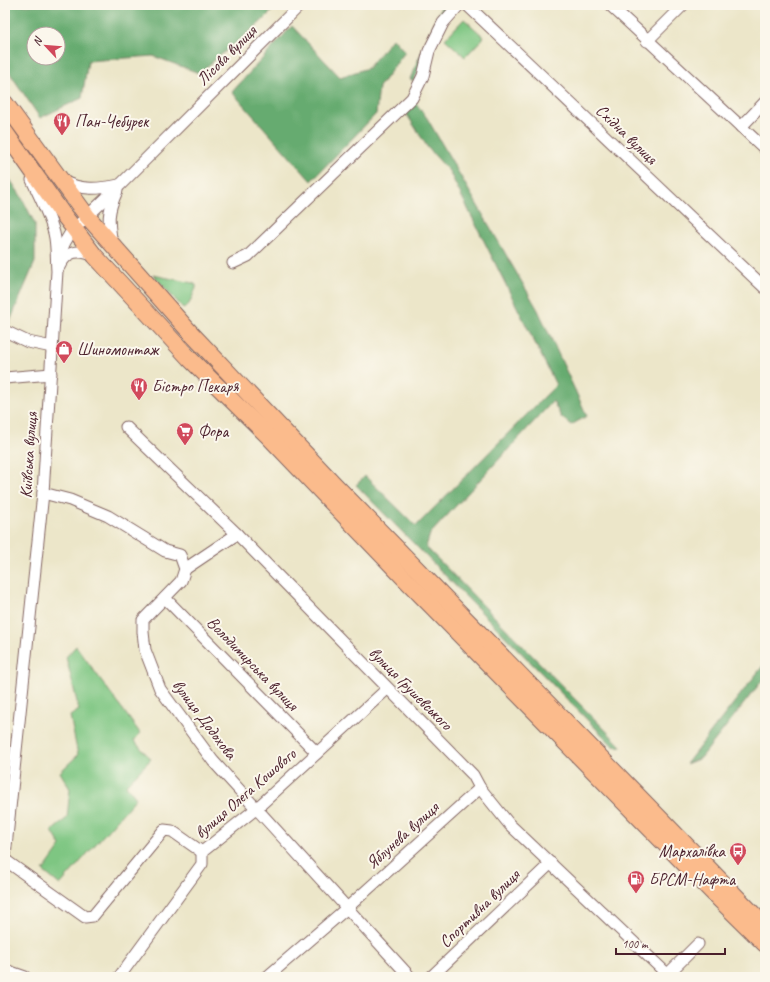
<svg xmlns="http://www.w3.org/2000/svg" width="770" height="982" viewBox="0 0 770 982" font-family="Caveat,sans-serif">
<style>
.green{fill:#7ec682;stroke:#647256}
.forest{fill:#66ab70;stroke:#58654e;fill-rule:evenodd}
.lines{fill:none;stroke-linecap:round;stroke-linejoin:round}
.minor-casing{stroke:#836562;stroke-width:13}
.highway-casing{stroke:#836562;stroke-width:18}
.minor{stroke:#fff;stroke-width:11}
.highway{stroke:#fbbb8c;stroke-width:16}
.labels{text-anchor:middle;stroke-width:4;stroke-linejoin:round;paint-order:stroke}
.street-label{font-size:17px;fill:#4a1f2b;stroke:#fbf7ec}
.poi-label{font-size:17px;fill:#4a1f2b;stroke:#fbf7ec;text-anchor:start}
</style>
<rect width="100%" height="100%" fill="#fbf7ec"/>
<filter id="ink" filterUnits="userSpaceOnUse"><feTurbulence type="fractalNoise" baseFrequency=".025" numOctaves="2"/><feDisplacementMap in="SourceGraphic" scale="8" xChannelSelector="R" yChannelSelector="G"/><feConvolveMatrix kernelMatrix="1 2 1 2 8 2 1 2 1" color-interpolation-filters="sRGB"/></filter>
<filter id="wash" filterUnits="userSpaceOnUse"><feTurbulence type="fractalNoise" baseFrequency=".012" numOctaves="4" result="noise"/><feDisplacementMap in="SourceGraphic" scale="16" xChannelSelector="R" yChannelSelector="G"/><feGaussianBlur stdDeviation="0.9" result="paint"/><feColorMatrix in="noise" values="0 0 0 0 0 0 0 0 0 0 0 0 0 0 0 0 0 1.4 0 .05"/><feComposite in="paint" operator="in"/></filter>
<g filter="url(#wash)">
<rect width="100%" height="100%" fill="#ece6c9"/>
<g class="green">
<polygon points="464,19 484,37 465,57 445,39"/>
<polygon points="153,275 193,283 196,285 196,288 189,304 184,309"/>
<polygon points="76,646 140,733 134,741 151,759 126,785 136,798 60,885 43,871 61,846 52,831 67,818 70,789 60,772 78,755 70,716 79,710 66,657"/>
</g>
<g class="forest">
<path d="M 5,5 L 278,5 L 261,22 L 199,73 L 153,56 L 88,61 L 82,98 L 40,118 L 5,66 ZM 34,34 L 58,34 L 58,58 L 34,58 Z"/>
<polygon points="442,5 452,5 438,24 414,81 410,79"/>
<polygon points="292,26 340,77 368,68 393,38 405,52 379,87 376,114 311,181 232,92"/>
<polygon points="415,102 427,118 538,310 587,416 571,425 561,417 553,401 430,534 426,547 622,747 613,746 356,485 365,476 416,526 556,385 449,171 428,148 406,113"/>
<polygon points="5,172 21,196 35,224 35,262 8,326 5,324"/>
<polygon points="765,663 765,677 701,758 686,764"/>
</g>
</g>
<g filter="url(#ink)">
<g class="lines">
<g class="minor-casing">
<g id="minor">
<polyline points="467,5 765,288"/>
<polyline points="610,5 765,149"/>
<polyline points="647,41 683,5"/>
<polyline points="741,127 765,102"/>
<path d="M 63,181 C 82,191 99,189 119,185"/>
<path d="M 112,244 C 108,220 107,213 117,191"/>
<path d="M 59,258 C 62,246 66,238 74,229 L 120,185 L 300,5"/>
<polyline points="233,263 248,256 412,98 423,76 429,51 443,23 459,5"/>
<path d="M 59,267 C 67,250 79,249 95,256"/>
<polyline points="5,331 28,342 52,347"/>
<polyline points="5,378 51,374"/>
<polyline points="126,427 237,534 473,775 480,788 509,824 667,974"/>
<polyline points="43,493 70,500 108,516 165,551 180,555 185,569 181,581 143,620 143,632 145,650 160,689 213,761 410,977"/>
<polyline points="185,569 237,534"/>
<polyline points="165,598 317,753"/>
<path d="M 5,856 L 43,493 L 57,271 C 56,258 57,245 54,233 C 49,214 40,197 32,180"/>
<polyline points="5,860 85,917 93,916 164,830 172,831 202,852"/>
<polyline points="5,970 25,977"/>
<polyline points="119,977 202,864 202,852 257,808 387,689"/>
<polyline points="267,977 347,908 480,788"/>
<polyline points="431,977 551,863"/>
<polyline points="665,977 698,944"/>
</g>
</g>
<g class="highway-casing">
<g id="highway">
<polyline points="5,103 87,216 189,331 334,484 765,926"/>
<polyline points="5,132 62,213 95,256 189,358 267,435 406,580 720,900 765,944"/>
</g>
</g>
<use href="#minor" class="minor"/>
<use href="#highway" class="highway"/>
</g>
</g>
<defs>
<g id="restaurant-pin" transform="scale(0.9)"><path d="M0 17L-7.5 6A9.5 9.5 0 1 1 7.5 6Z" fill="#d1495b" stroke="#fbf7ec"/><path d="M-5-6h1v4h1v-4h1v4h1v-4h1v5L-1.5 .5V6h-2V.5L-5-1ZM5-6V6H3V1.5H1.5Q1.5-4 5-6Z" fill="#fff"/></g>
<g id="shop-pin" transform="scale(0.9)"><path d="M0 17L-7.5 6A9.5 9.5 0 1 1 7.5 6Z" fill="#d1495b" stroke="#fbf7ec"/><path d="M-5-2.5h2.3a2.7 3.5 0 0 1 5.4 0H5L5.5 6h-11ZM-1.5-2.5h3a1.5 2.3 0 0 0-3 0Z" fill="#fff"/></g>
<g id="supermarket-pin" transform="scale(0.9)"><path d="M0 17L-7.5 6A9.5 9.5 0 1 1 7.5 6Z" fill="#d1495b" stroke="#fbf7ec"/><path d="M-6-5.5h2.5l.6 2H6L4.5 2H-2.5L-4.4-4H-6ZM-1.5 3.2a1.3 1.3 0 1 0 .1 0ZM3 3.2a1.3 1.3 0 1 0 .1 0Z" fill="#fff"/></g>
<g id="bus-pin" transform="scale(0.9)"><path d="M0 17L-7.5 6A9.5 9.5 0 1 1 7.5 6Z" fill="#d1495b" stroke="#fbf7ec"/><path d="M-5-6H5V4H4V6H2V4H-2V6H-4V4H-5ZM-3.5-4V0h7V-4ZM-3.5 1.2v1.5H-2V1.2ZM2 1.2v1.5H3.5V1.2Z" fill="#fff"/></g>
<g id="fuel-pin" transform="scale(0.9)"><path d="M0 17L-7.5 6A9.5 9.5 0 1 1 7.5 6Z" fill="#d1495b" stroke="#fbf7ec"/><path d="M-5.5-6h7V0h2V4h1.3V-2.5L3-4.5l.8-.8L6-3V5H2.5V1h-1V6h-7ZM-4.2-4.7v3.2H.2V-4.7Z" fill="#fff"/></g>
</defs>
<g fill-rule="evenodd">
<use href="#restaurant-pin" x="62" y="121"/>
<use href="#shop-pin" x="64" y="349"/>
<use href="#restaurant-pin" x="139" y="386"/>
<use href="#supermarket-pin" x="185" y="431"/>
<use href="#bus-pin" x="738" y="851"/>
<use href="#fuel-pin" x="636" y="879"/>
</g>
<g class="labels">
<g class="street-label">
<text transform="translate(226 55) rotate(-45)" y="6">Лісова вулиця</text>
<text transform="translate(627 134) rotate(44)" y="6">Східна вулиця</text>
<text transform="translate(28 455) rotate(-86)" y="6">Київська вулиця</text>
<text transform="translate(253 663) rotate(46)" y="6">Володимирська вулиця</text>
<text transform="translate(411 688) rotate(45)" y="6">вулиця Грушевського</text>
<text transform="translate(205 719) rotate(53)" y="6">вулиця Додохова</text>
<text transform="translate(245 793) rotate(-41)" y="6">вулиця Олега Кошового</text>
<text transform="translate(402 835) rotate(-42)" y="6">Яблунева вулиця</text>
<text transform="translate(479 908) rotate(-44)" y="6">Спортивна вулиця</text>
</g>
<g class="poi-label">
<text x="75" y="127">Пан-Чебурек</text>
<text x="77" y="355">Шиномонтаж</text>
<text x="152" y="392">Бістро Пекаря</text>
<text x="198" y="437">Фора</text>
<text x="725" y="857" text-anchor="end">Мархалівка</text>
<text x="649" y="885">БРСМ-Нафта</text>
</g>
</g>
<rect width="770" height="982" fill="none" stroke="#fbf7ec" stroke-width="20"/>
<g transform="translate(46 46) rotate(296)"><circle r="19" fill="#fbf7ec" stroke="#b4a19f"/>
<path d="M0-3L7 15L0 10L-7 15Z" fill="#d1495b"/>
<text y="-6" font-size="11" font-weight="bold" text-anchor="middle" fill="#4a1f2b">N</text>
</g>
<path d="M616 948v6h109v-6" fill="none" stroke="#4a1f2b" stroke-width="2"/>
<text x="622" y="948" font-size="12" fill="#4a1f2b" stroke="#fbf7ec" stroke-width="3" paint-order="stroke">100 m</text>
</svg>
